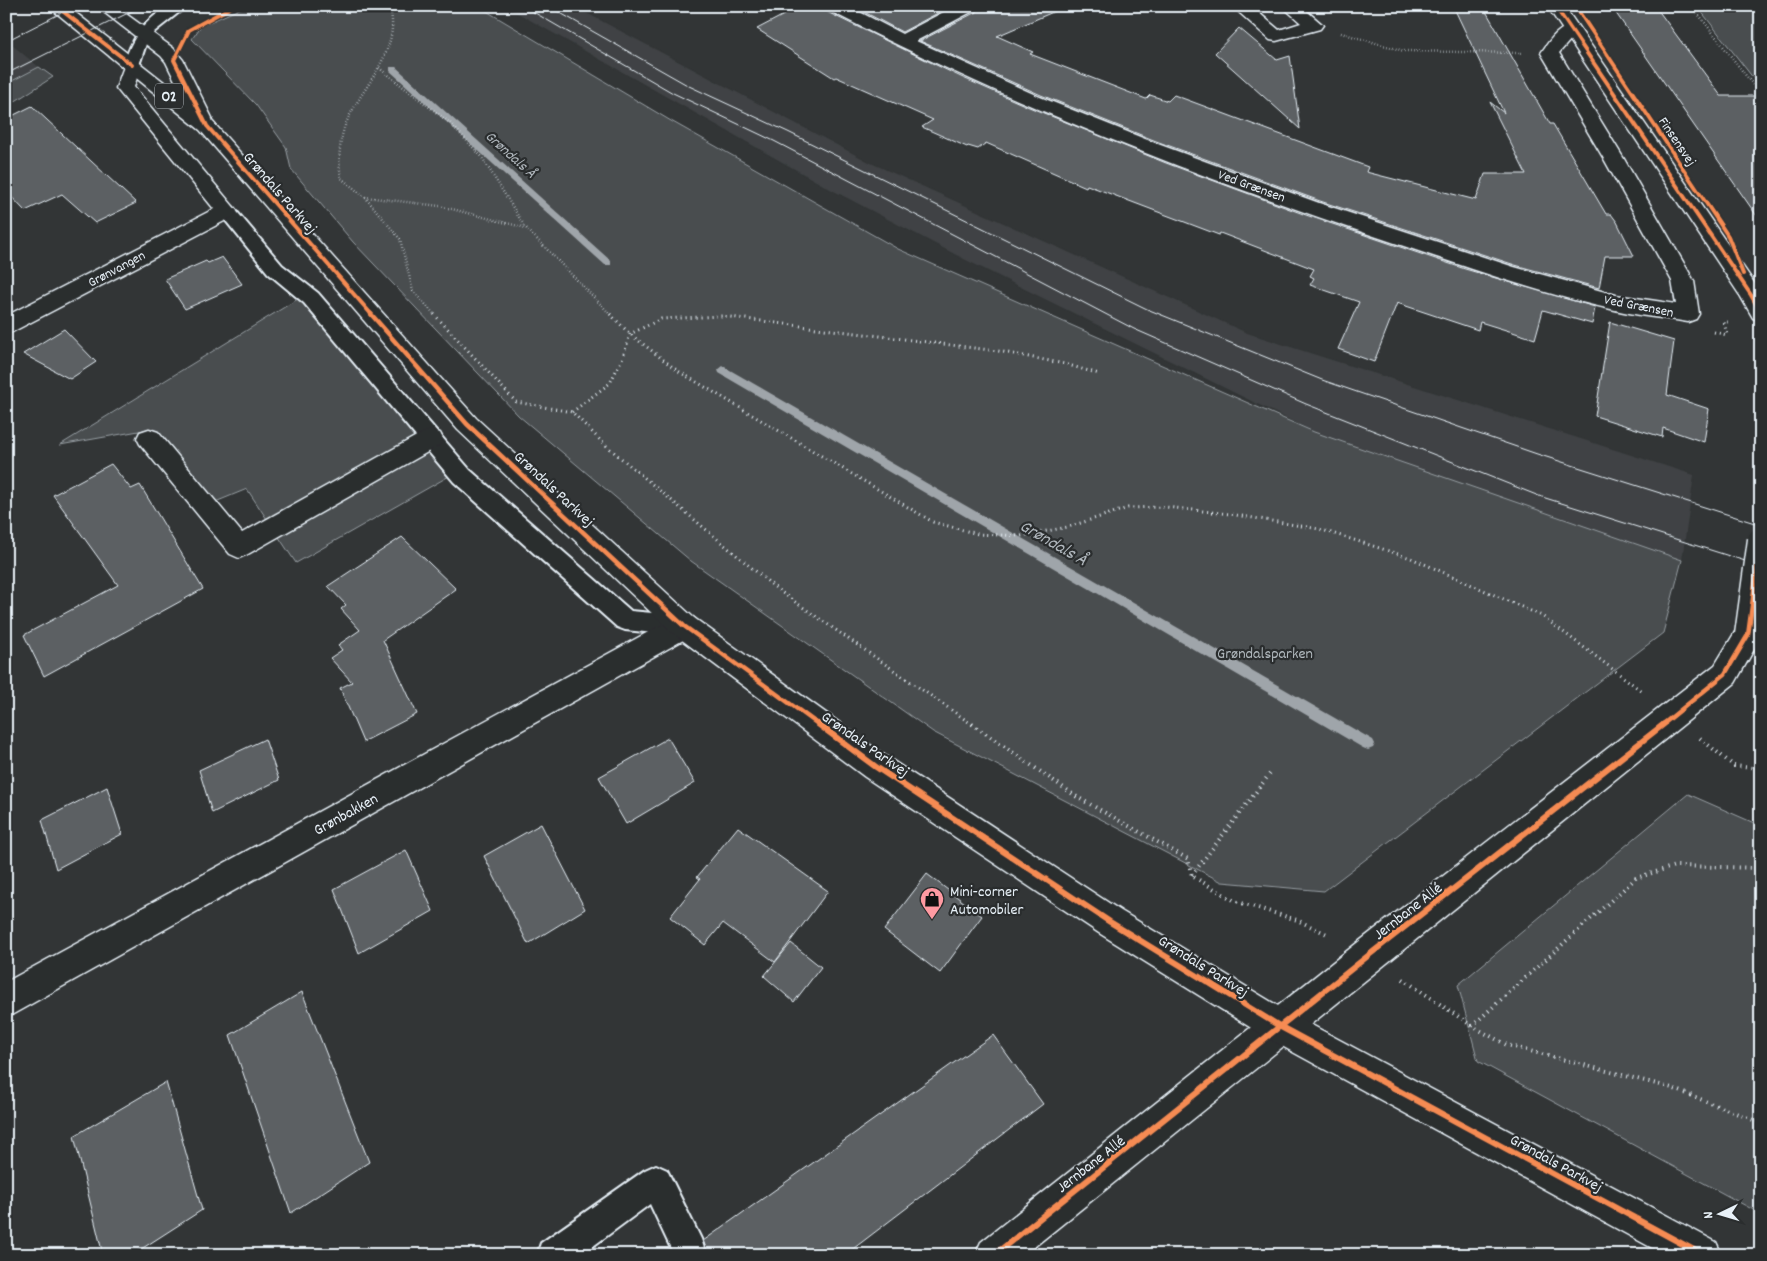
<svg xmlns="http://www.w3.org/2000/svg" width="1767" height="1261" viewBox="0 0 1767 1261" font-family="Dekko,sans-serif">
<style>
.built{fill:#3f4244}
.green{fill:#494d4f;stroke:#989fa4}
.lines{fill:none;stroke-linecap:round;stroke-linejoin:round}
.stream{fill:#9fa5aa;fill-rule:evenodd}
.building{fill:#5c6063;stroke:#e8f1f8}
.service-casing{stroke:#e8f1f8;stroke-width:4}
.minor-casing{stroke:#e8f1f8;stroke-width:3}
.tertiary-casing{stroke:#e8f1f8;stroke-width:3}
.primary-casing{stroke:#e8f1f8;stroke-width:3}
.path-far2{stroke:#e8f1f8;stroke-width:2.5;stroke-dasharray:0.5 2.5;stroke-linecap:butt}
.path-far1{stroke:#e8f1f8;stroke-width:3;stroke-dasharray:1 4;stroke-linecap:butt}
.path{stroke:#e8f1f8;stroke-width:4;stroke-dasharray:1 4.5;stroke-linecap:butt}
.service{fill:#2a2d2e;fill-rule:evenodd}
.minor{fill:#2a2d2e;fill-rule:evenodd}
.tertiary{fill:#2a2d2e;fill-rule:evenodd}
.primary{fill:#2a2d2e;fill-rule:evenodd}
.tram{stroke:#e8f1f8;stroke-width:1}
.tertiary-bridge-casing{stroke:#e8f1f8;stroke-width:29;stroke-linecap:butt}
.tertiary-bridge{stroke:#2a2d2e;stroke-width:26}
.cycleway-far2-casing{stroke:#2a2d2e;stroke-width:6}
.cycleway-far1-casing{stroke:#2a2d2e;stroke-width:8}
.cycleway-casing{stroke:#2a2d2e;stroke-width:9}
.cycleway-far2{stroke:#f68b52;stroke-width:4}
.cycleway-far1{stroke:#f68b52;stroke-width:4.5}
.cycleway{stroke:#f68b52;stroke-width:6}
.labels{text-anchor:middle;stroke-width:4.5;stroke-linejoin:round;paint-order:stroke}
.far-street-label{font-size:14px;fill:#e8f1f8;stroke:#2a2d2e}
.shield{fill:#2a2d2e;stroke:#afb6bb;stroke-width:1}
.shield-label{font-size:15px;font-weight:bold;fill:#e8f1f8}
.far-water-label{font-size:15px;font-style:italic;fill:#b1b8be;stroke:#2a2d2e}
.street-label{font-size:16px;fill:#e8f1f8;stroke:#2a2d2e}
.park-label{font-size:16px;fill:#b0b8bd;stroke:#2a2d2e}
.poi-label{font-size:16px;fill:#e8f1f8;stroke:#2a2d2e;text-anchor:start}
.water-label{font-size:18px;font-style:italic;fill:#b1b8be;stroke:#2a2d2e}
</style>
<rect width="100%" height="100%" fill="#323536"/>
<filter id="ink" filterUnits="userSpaceOnUse"><feTurbulence type="fractalNoise" baseFrequency=".02" numOctaves="2"/><feDisplacementMap in="SourceGraphic" scale="10" xChannelSelector="R" yChannelSelector="G"/><feConvolveMatrix kernelMatrix="1 2 1 2 8 2 1 2 1" color-interpolation-filters="sRGB"/></filter>
<g filter="url(#ink)">
<g class="built">
<polygon points="505,6 573,6 871,163 1247,333 1694,475 1682,560 1314,432 966,260 832,190"/>
<polygon points="6,40 39,67 6,84"/>
</g>
<g class="green">
<polygon points="246,6 478,6 671,121 898,249 1314,432 1682,560 1663,633 1324,891 1222,882 933,732 691,561 519,416 353,242 291,169 286,147 256,105 192,39 201,26"/>
<polygon points="1697,6 1761,6 1761,79 1754,79"/>
<polygon points="39,67 53,77 6,107 6,84"/>
<polygon points="301,297 451,475 296,563 247,489 213,503 150,429 60,445"/>
<polygon points="1688,794 1761,826 1761,1214 1478,1061 1458,985"/>
</g>
<g class="lines">
<g class="stream">
<polygon points="390,67 396,67 611,261 611,265 605,265 390,71"/>
<polygon points="723,366 1373,740 1375,744 1373,748 1368,750 1363,748 719,373 718,370"/>
</g>
</g>
<g class="building">
<polygon points="801,6 824,6 827,12 961,77 1029,107 1166,163 1306,215 1465,269 1595,307 1592,324 1543,310 1535,339 1480,322 1478,330 1397,303 1374,362 1338,349 1359,302 1310,285 1314,278 1310,276 1314,269 1220,233 1219,235 1087,185 1086,187 986,143 978,149 968,146 967,147 922,127 933,120 836,77 834,78 757,29"/>
<polygon points="853,6 951,6 902,32"/>
<polygon points="979,6 1067,6 997,36 1033,52 1030,54 1146,99 1150,95 1168,101 1174,95 1368,167 1366,172 1476,200 1485,174 1526,174 1490,102 1504,113 1454,8 1458,6 1483,6 1550,124 1553,124 1606,214 1611,214 1617,222 1634,256 1605,256 1599,288 1515,265 1320,201 1156,141 1041,95 920,41 976,12"/>
<polygon points="1611,6 1655,6 1721,96 1761,96 1761,222"/>
<polygon points="1239,28 1277,60 1290,56 1300,129 1215,53"/>
<polygon points="32,106 136,203 95,223 62,194 25,211 6,191 6,119"/>
<polygon points="222,257 242,284 185,309 165,279 206,261 208,263"/>
<polygon points="1610,322 1674,341 1667,395 1709,409 1704,442 1663,428 1662,437 1595,416"/>
<polygon points="64,329 96,362 70,379 23,354"/>
<polygon points="111,464 131,489 140,485 203,589 44,676 24,635 118,585 53,495"/>
<polygon points="402,537 456,589 383,640 417,714 363,742 340,688 352,682 330,658 342,650 338,645 360,630 341,609 346,605 328,586"/>
<polygon points="668,738 695,783 626,824 599,777"/>
<polygon points="265,739 279,780 212,813 199,770"/>
<polygon points="107,787 122,834 56,869 42,820"/>
<polygon points="541,824 585,909 528,944 484,856"/>
<polygon points="738,827 828,891 775,962 723,923 705,945 670,917 700,879 697,877"/>
<polygon points="406,850 433,911 359,953 334,889"/>
<polygon points="927,874 982,916 940,973 884,930"/>
<polygon points="791,943 821,967 794,1002 764,976"/>
<polygon points="302,992 369,1162 291,1213 230,1035"/>
<polygon points="993,1035 1043,1104 845,1255 706,1255 707,1250 703,1241"/>
<polygon points="166,1082 202,1210 132,1255 103,1255 74,1136"/>
</g>
<g class="lines">
<g class="service-casing">
<g id="service">
<path d="M 169,6 L 187,6 L 154,32 L 146,44 L 138,68 L 126,68 L 124,65 C 131,38 145,20 169,6 Z"/>
<polygon points="227,205 233,207 282,265 318,293 470,470 631,611 684,616 692,619 696,626 692,633 684,636 625,630 617,627 454,482 304,303 268,273 218,211 221,207"/>
<polygon points="656,1165 667,1170 701,1239 705,1251 704,1255 674,1255 650,1204 581,1255 537,1255 541,1243 645,1170"/>
</g>
</g>
<g class="minor-casing">
<g id="minor">
<path d="M 826,6 L 848,6 L 902,34 L 955,6 L 977,6 L 975,10 L 916,41 L 1040,97 L 1155,143 L 1319,203 L 1514,267 L 1616,295 L 1676,304 L 1672,281 L 1604,159 L 1541,53 C 1549,41 1561,23 1576,26 L 1579,30 L 1559,53 L 1624,159 L 1694,281 L 1699,314 L 1696,319 L 1688,322 C 1664,318 1639,316 1615,310 C 1534,292 1456,263 1377,237 C 1189,174 1004,101 828,10 Z"/>
<polygon points="1232,6 1251,6 1279,30 1301,23 1282,6 1301,6 1323,25 1320,29 1276,41 1270,40"/>
<polygon points="132,60 138,61 141,65 134,87 237,211 234,216 14,331 6,334 6,316 214,209 116,88 126,61"/>
<polygon points="149,429 158,432 242,533 422,433 431,430 440,433 443,439 440,445 248,554 239,558 230,554 140,444 137,438 140,432"/>
<polygon points="684,614 694,618 698,626 694,634 6,1018 6,982 674,618"/>
</g>
</g>
<g class="tertiary-casing">
<g id="tertiary">
<polygon points="1547,6 1564,6 1759,290 1761,293 1761,321 1753,318 1741,297"/>
<polygon points="1748,623 1758,627 1761,637 1735,683 1024,1255 975,1255 981,1242 1357,943 1715,665 1738,627"/>
</g>
</g>
<g class="primary-casing">
<polygon id="primary" points="48,6 67,6 183,97 166,62 161,56 96,6 115,6 173,48 183,60 212,118 211,120 476,418 694,618 887,757 1121,911 1293,1015 1716,1242 1722,1255 1665,1255 1269,1039 1099,933 865,777 674,634 458,430 200,130"/>
</g>
<g class="path-far2">
<path d="M 379,6 L 391,13 C 399,52 362,88 347,121 C 339,138 338,160 341,178 L 365,197 L 400,239 L 413,291 L 435,315"/>
<polyline points="1692,6 1754,86"/>
<polyline points="1341,33 1404,51 1522,53"/>
<polyline points="379,68 450,123 481,156 525,227"/>
<polyline points="365,197 440,206 526,228 611,315"/>
</g>
<g class="path-far1">
<polyline points="434,314 516,402 572,412 602,442 778,590 973,725"/>
<polyline points="610,314 630,334 678,371 933,522 978,534 1021,536 1068,527 1128,508 1166,507 1230,514 1319,529 1411,558 1542,616 1643,692"/>
<polyline points="1714,332 1727,335 1724,322 1728,322"/>
<polyline points="572,412 610,383 623,357 630,334 661,319 722,316 998,351 1065,364 1099,374"/>
</g>
<g class="path">
<polyline points="972,724 1077,797 1188,859 1192,876 1235,901 1297,920 1329,935"/>
<polyline points="1700,738 1734,766 1761,769"/>
<polyline points="1192,875 1272,771"/>
<polyline points="1403,979 1472,1026 1507,1045 1672,1088 1761,1123"/>
<polyline points="1472,1026 1636,878 1675,866 1761,868"/>
</g>
<use href="#service" class="service"/>
<use href="#minor" class="minor"/>
<use href="#tertiary" class="tertiary"/>
<use href="#primary" class="primary"/>
<g class="tram">
<polyline points="523,6 673,93 774,141 1134,329 1306,404 1539,496 1761,566"/>
<polyline points="548,6 689,86 788,132 1147,309 1322,380 1537,454 1761,525"/>
<polyline points="6,41 75,6"/>
<polyline points="6,74 142,6"/>
</g>
<g class="tertiary-bridge-casing">
<polyline id="tertiary-bridge" points="1748,635 1761,540"/>
</g>
<use href="#tertiary-bridge" class="tertiary-bridge"/>
<g class="cycleway-far2-casing">
<g id="cycleway-far2">
<polyline points="56,6 132,65"/>
<polyline points="233,6 189,30 174,60 207,126 372,315"/>
<polyline points="1555,6 1751,295 1761,313"/>
<polyline points="1575,6 1728,236 1743,274"/>
</g>
</g>
<g class="cycleway-far1-casing">
<g id="cycleway-far1">
<polyline points="371,314 467,424 684,626 819,725"/>
<polyline points="1662,725 1725,674 1748,635 1761,540"/>
</g>
</g>
<g class="cycleway-casing">
<g id="cycleway">
<polyline points="818,724 876,767 1110,922 1281,1027 1703,1255"/>
<polyline points="994,1255 1369,955 1664,724"/>
</g>
</g>
<use href="#cycleway-far2" class="cycleway-far2"/>
<use href="#cycleway-far1" class="cycleway-far1"/>
<use href="#cycleway" class="cycleway"/>
</g>
</g>
<defs>
<g id="shop-pin" transform="scale(1.25)"><path d="M0 17L-7.5 6A9.5 9.5 0 1 1 7.5 6Z" fill="#ff9aa2" stroke="#2a2d2e"/><path d="M-5-2.5h2.3a2.7 3.5 0 0 1 5.4 0H5L5.5 6h-11ZM-1.5-2.5h3a1.5 2.3 0 0 0-3 0Z" fill="#111"/></g>
</defs>
<g fill-rule="evenodd">
<use href="#shop-pin" x="932" y="899"/>
</g>
<g class="labels">
<g class="far-street-label">
<text transform="translate(1678 141) rotate(56)" y="5">Finsensvej</text>
<text transform="translate(1252 185) rotate(20)" y="5">Ved Grænsen</text>
<text transform="translate(116 268) rotate(-28)" y="5">Grønvangen</text>
<text transform="translate(1639 305) rotate(11)" y="5">Ved Grænsen</text>
</g>
<rect class="shield" x="155" y="83.5" width="28" height="25" rx="4"/>
<g class="shield-label">
<text x="169" y="101">O2</text>
</g>
<g class="far-water-label">
<text transform="translate(511 154) rotate(42)" y="5">Grøndals Å</text>
</g>
<g class="street-label">
<text transform="translate(281 192) rotate(49)" y="6">Grøndals Parkvej</text>
<text transform="translate(555 488) rotate(43)" y="6">Grøndals Parkvej</text>
<text transform="translate(866 743) rotate(35)" y="6">Grøndals Parkvej</text>
<text transform="translate(345 813) rotate(-29)" y="6">Grønbakken</text>
<text transform="translate(1407 910) rotate(-38)" y="6">Jernbane Allé</text>
<text transform="translate(1204 965) rotate(32)" y="6">Grøndals Parkvej</text>
<text transform="translate(1557 1162) rotate(29)" y="6">Grøndals Parkvej</text>
<text transform="translate(1090 1163) rotate(-38)" y="6">Jernbane Allé</text>
</g>
<g class="park-label">
<text x="1265" y="658">Grøndalsparken</text>
</g>
<g class="poi-label">
<text x="950" y="896">Mini-corner<tspan x="950" dy="18">Automobiler</tspan></text>
</g>
<g class="water-label">
<text transform="translate(1054 542) rotate(30)" y="6">Grøndals Å</text>
</g>
</g>
<rect width="1767" height="1261" fill="none" stroke="#2a2d2e" stroke-width="25"/>
<rect x="12" y="12" width="1742" height="1236" fill="none" stroke="#e8f1f8" stroke-width="2" filter="url(#ink)"/>
<g transform="translate(1720 1214) rotate(265)" stroke="#2a2d2e" stroke-width="4" paint-order="stroke">
<path d="M0-4L9 19L0 12L-9 19Z" fill="#e8f1f8"/>
<text y="-8" font-size="14" font-weight="bold" text-anchor="middle" fill="#e8f1f8">N</text>
</g>
</svg>
